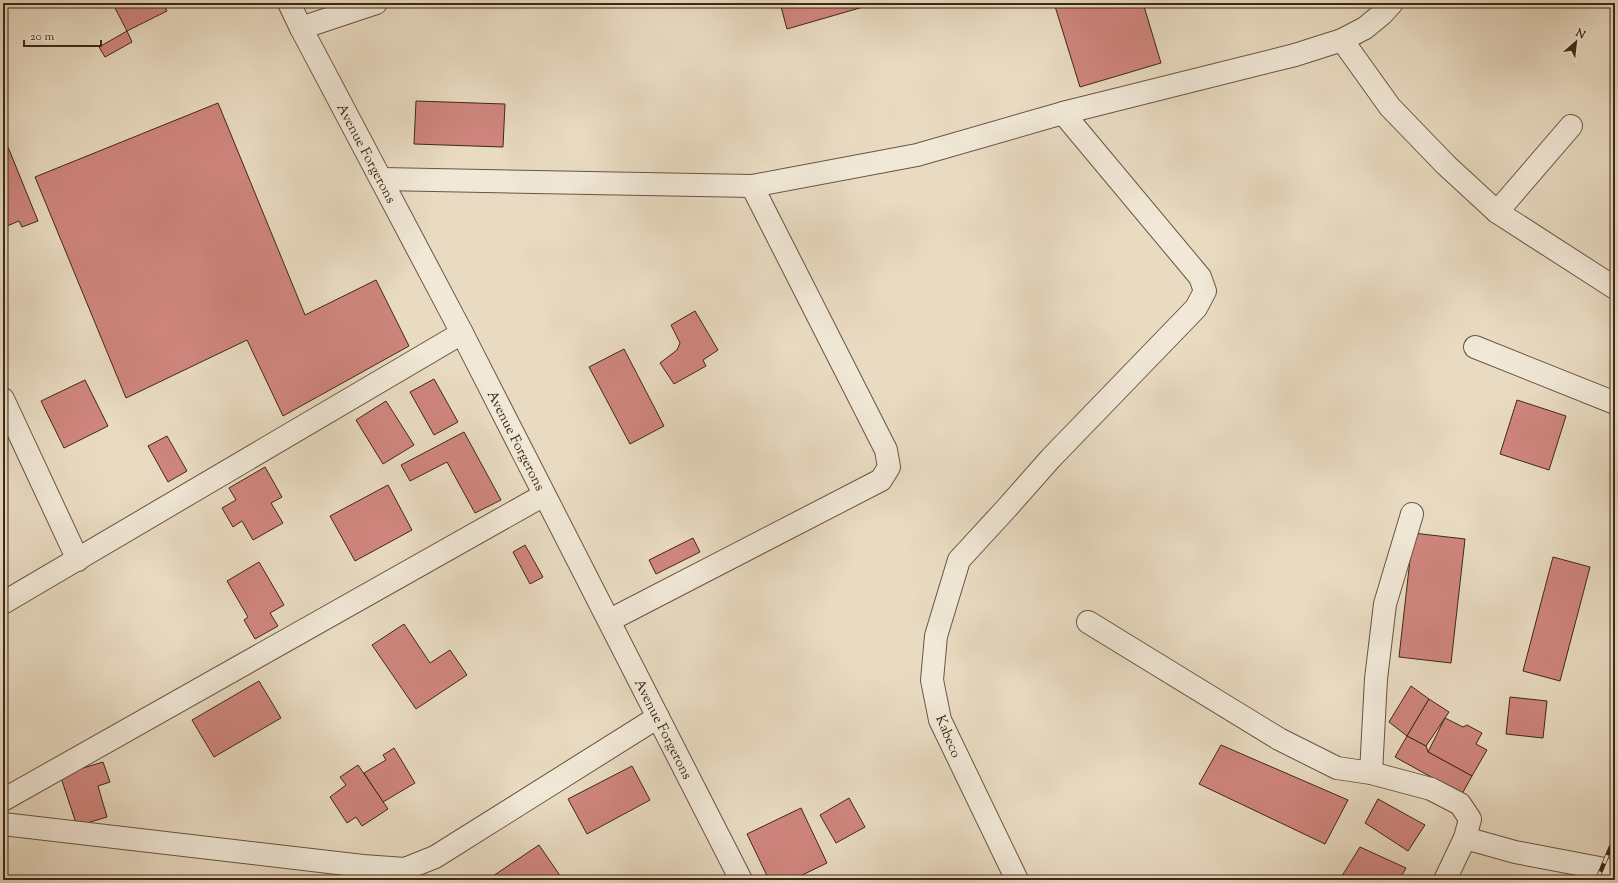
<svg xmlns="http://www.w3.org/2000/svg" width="1618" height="883" viewBox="0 0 1618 883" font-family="'Sorts Mill Goudy',serif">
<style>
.building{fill:#d0867e;stroke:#3d2814}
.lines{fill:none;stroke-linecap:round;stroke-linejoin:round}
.minor-casing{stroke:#685540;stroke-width:24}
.minor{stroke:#f1e8d7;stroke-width:22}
.rail-casing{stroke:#3d2814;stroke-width:4.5}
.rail{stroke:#f1e8d7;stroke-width:3;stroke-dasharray:9;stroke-linecap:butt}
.labels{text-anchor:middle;stroke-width:4;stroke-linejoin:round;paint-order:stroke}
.street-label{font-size:14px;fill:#3d2814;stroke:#f1e8d7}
</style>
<rect width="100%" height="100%" fill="#e9dbc2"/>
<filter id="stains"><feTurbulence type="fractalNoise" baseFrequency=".005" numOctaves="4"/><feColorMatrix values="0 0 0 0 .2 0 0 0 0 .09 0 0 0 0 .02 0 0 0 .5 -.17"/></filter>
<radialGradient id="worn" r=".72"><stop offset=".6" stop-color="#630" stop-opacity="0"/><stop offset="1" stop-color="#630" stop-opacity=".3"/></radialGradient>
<g class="building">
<polygon points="124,3 163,3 167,11 127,31 115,8"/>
<polygon points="780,3 877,3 787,29"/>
<polygon points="1054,3 1143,3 1161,63 1080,87"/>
<polygon points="127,31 132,42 105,57 99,47"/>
<polygon points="416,101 505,104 503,147 414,144"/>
<polygon points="218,103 305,315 376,280 409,346 283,416 247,340 126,398 35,177"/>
<polygon points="8,147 38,221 22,227 19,221 7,226 3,216 3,149"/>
<polygon points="695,311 718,350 703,360 706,366 674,384 660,363 677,350 680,343 671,325"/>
<polygon points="624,349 664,426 630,444 589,367"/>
<polygon points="434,379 458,422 434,435 410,392"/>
<polygon points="85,380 108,426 64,448 41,401"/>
<polygon points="1517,400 1566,416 1549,470 1500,454"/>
<polygon points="386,401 414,445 383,464 356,420"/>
<polygon points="464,432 501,500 475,513 447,462 410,481 401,465"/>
<polygon points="167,436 187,471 168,482 148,446"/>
<polygon points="265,467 282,497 271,503 283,523 253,540 242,521 233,527 222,508 236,500 229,488"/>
<polygon points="388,485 412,530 355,561 330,516"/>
<polygon points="1413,533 1465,539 1451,663 1399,657"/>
<polygon points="693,538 700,552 656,574 649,560"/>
<polygon points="525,545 543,577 530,584 513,552"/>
<polygon points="1553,557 1590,567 1560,681 1523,671"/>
<polygon points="259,562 284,605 270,613 278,626 255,639 244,620 248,617 227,581"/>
<polygon points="404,624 430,663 450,650 467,675 416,709 372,645"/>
<polygon points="259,681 281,718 214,757 192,720"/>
<polygon points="1411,686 1429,699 1407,736 1389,722"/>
<polygon points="1510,697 1547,701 1543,738 1506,734"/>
<polygon points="1429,699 1449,712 1426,746 1407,736"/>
<polygon points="1445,718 1463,727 1467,725 1482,733 1476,744 1487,750 1472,776 1428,752"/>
<polygon points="1407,736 1426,746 1428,752 1472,776 1462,794 1395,757"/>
<polygon points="1221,745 1348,800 1325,844 1199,784"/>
<polygon points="394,748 415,783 383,802 364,773 386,760 383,755"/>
<polygon points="103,762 110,782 98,786 107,817 77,826 60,775"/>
<polygon points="358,765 388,809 362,826 356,817 347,823 330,797 346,785 340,777"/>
<polygon points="632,766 650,800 587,834 568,799"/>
<polygon points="849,798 865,827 836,843 820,815"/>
<polygon points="1378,799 1425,825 1408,851 1365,823"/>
<polygon points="801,808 827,863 792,880 769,880 747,834"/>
<polygon points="539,845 563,880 487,880"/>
<polygon points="1360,847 1406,868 1399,880 1340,879"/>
</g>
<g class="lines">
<g class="minor-casing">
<g id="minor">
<path id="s1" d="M 289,3 L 301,28 L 462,333 L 741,880"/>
<polyline points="301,28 376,3"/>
<polyline points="1342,40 1390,107 1446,165 1497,212 1615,288"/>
<polyline points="382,179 752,186 917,155 1063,113 1295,55 1342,40 1365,28 1382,14 1392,3"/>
<polyline points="1497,212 1571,126"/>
<polyline points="1475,347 1615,403"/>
<polyline points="3,399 78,560"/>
<polyline points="3,603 462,333"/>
<polyline points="610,620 881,480 889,467 886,450 752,186"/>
<polyline points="1088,622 1279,739 1337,768 1371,773 1431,789 1460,804 1470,819 1465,838 1445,880"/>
<polyline points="1371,773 1376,679 1385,604 1412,514"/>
<polyline points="3,800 544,495"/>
<polyline points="3,824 363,866 405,869 435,857 658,717"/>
<polyline points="1465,838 1515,852 1615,871"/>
<polyline points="1017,880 940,720 932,680 936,636 959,560 1005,510 1051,458 1196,308 1205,291 1200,277 1063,113"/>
</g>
</g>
<use href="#minor" class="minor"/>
<g class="rail-casing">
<polyline id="rail" points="1597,880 1615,837"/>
</g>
<use href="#rail" class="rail"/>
</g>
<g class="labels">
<g class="street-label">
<text dy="5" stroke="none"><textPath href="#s1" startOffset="169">Avenue Forgerons</textPath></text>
<text dy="5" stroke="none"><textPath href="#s1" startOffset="493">Avenue Forgerons</textPath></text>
<text dy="5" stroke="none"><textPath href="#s1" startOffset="817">Avenue Forgerons</textPath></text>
<text transform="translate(949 736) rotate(67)" y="5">Kabeco</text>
</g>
</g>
<rect width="1618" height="883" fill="none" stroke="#e9dbc2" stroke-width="16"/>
<rect x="4" y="4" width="1610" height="875" fill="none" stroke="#3d2814" stroke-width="2"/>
<rect x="8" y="8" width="1602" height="867" fill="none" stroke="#3d2814"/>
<g transform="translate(1576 42) rotate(28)" stroke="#f1e8d7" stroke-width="3" paint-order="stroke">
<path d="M0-3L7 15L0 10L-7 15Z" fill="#3d2814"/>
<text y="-6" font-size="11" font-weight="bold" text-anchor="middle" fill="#3d2814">N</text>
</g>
<path d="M24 40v6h77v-6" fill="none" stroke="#3d2814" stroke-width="2"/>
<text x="30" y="40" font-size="12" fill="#3d2814" stroke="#f1e8d7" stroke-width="3" paint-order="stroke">20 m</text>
<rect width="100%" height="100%" filter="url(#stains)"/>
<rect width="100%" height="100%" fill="url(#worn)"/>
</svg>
